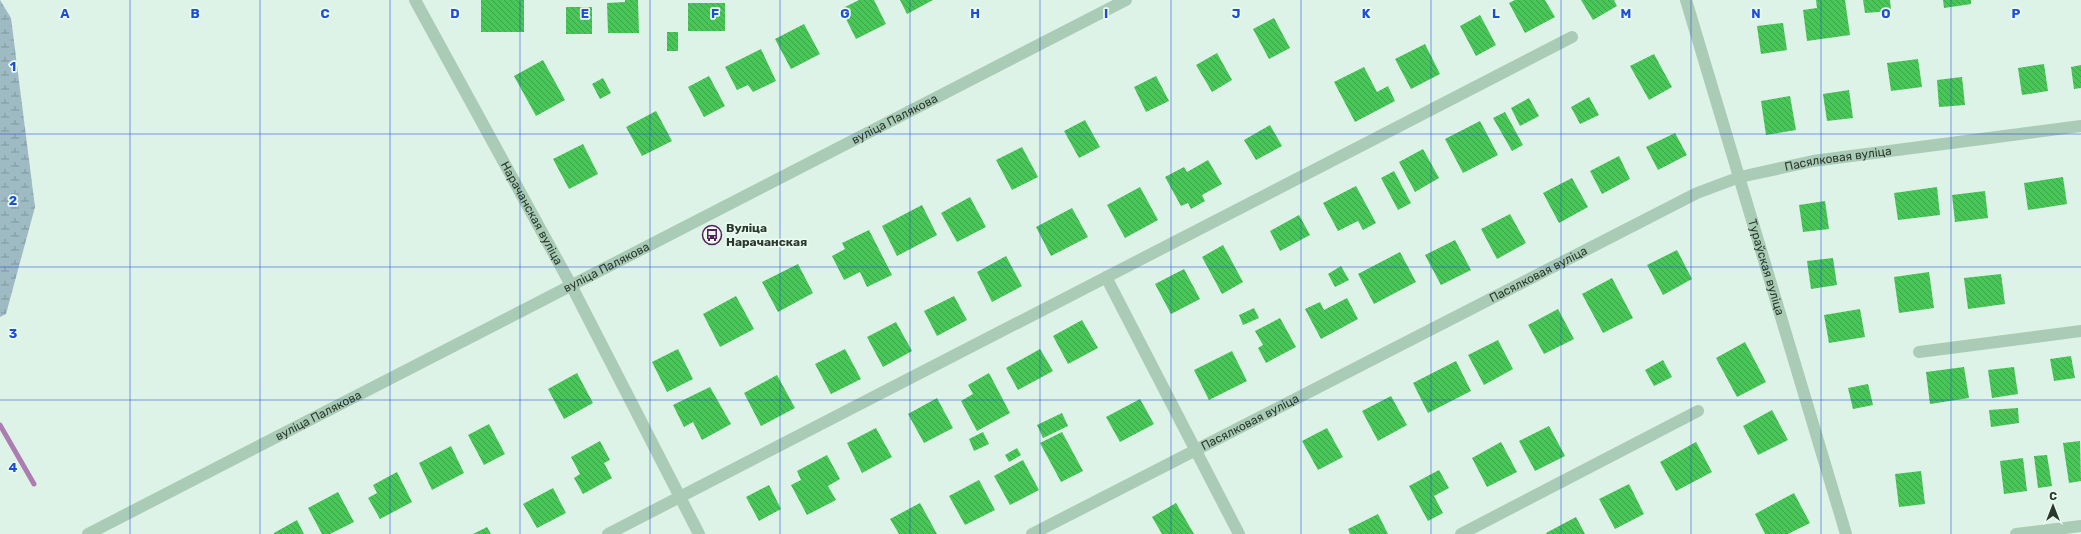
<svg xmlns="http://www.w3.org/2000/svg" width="2081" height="534" viewBox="0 0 2081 534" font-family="Rubik,sans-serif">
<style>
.wetland{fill:url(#wetland-marsh)}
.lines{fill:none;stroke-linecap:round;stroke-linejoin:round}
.stream{stroke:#ac7db0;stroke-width:5}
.building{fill:url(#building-back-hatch)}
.minor{stroke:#aacbb5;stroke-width:12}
.grid{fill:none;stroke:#1d4ed8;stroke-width:1;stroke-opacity:0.55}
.labels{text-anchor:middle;stroke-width:3.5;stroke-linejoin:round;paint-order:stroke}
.street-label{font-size:12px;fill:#29392c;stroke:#ebfaf1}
.poi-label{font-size:12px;font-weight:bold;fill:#29392c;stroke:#ebfaf1;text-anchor:start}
.grid-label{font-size:13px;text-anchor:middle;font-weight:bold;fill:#1d4ed8;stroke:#ebfaf1;stroke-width:3.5;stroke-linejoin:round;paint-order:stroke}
</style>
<defs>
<pattern id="wetland-marsh" width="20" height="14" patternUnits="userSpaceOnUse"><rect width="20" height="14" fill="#9ebac2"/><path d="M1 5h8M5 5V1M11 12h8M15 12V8" fill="none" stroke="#81989e"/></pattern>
<pattern id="building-back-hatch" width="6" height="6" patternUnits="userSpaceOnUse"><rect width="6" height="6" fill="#49c658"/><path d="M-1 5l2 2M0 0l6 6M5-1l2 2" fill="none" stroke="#3da249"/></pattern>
</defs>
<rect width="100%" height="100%" fill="#def3e7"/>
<polygon class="wetland" points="0,0 11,18 35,207 6,314 0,317"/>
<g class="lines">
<polyline class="stream" points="0,425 34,484"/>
</g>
<g class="building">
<rect x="481" y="0" width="43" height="32"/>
<polygon points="625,0 638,0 639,33 608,33 607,3 625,2"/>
<polygon points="859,0 874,0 886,24 856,39 841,9"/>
<polygon points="900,0 933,0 907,14"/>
<polygon points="1515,0 1545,0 1555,17 1525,33 1509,3"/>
<polygon points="1581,0 1614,0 1617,6 1593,20"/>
<polygon points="1816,0 1845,0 1850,35 1807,41 1803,10 1817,8"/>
<polygon points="1863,0 1890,0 1891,11 1865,13"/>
<polygon points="1943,0 1971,0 1971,4 1944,8"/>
<rect x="688" y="3" width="37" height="28"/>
<rect x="566" y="7" width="26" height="27"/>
<polygon points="1480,15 1496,45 1476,56 1460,26"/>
<polygon points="1274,18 1290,48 1269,59 1253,29"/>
<polygon points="1783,23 1787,50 1761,54 1757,26"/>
<polygon points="804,24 820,54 791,69 775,39"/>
<rect x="667" y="32" width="11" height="19"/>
<polygon points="1425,44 1440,74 1411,89 1395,59"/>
<polygon points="761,49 776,81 753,92 748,85 737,90 725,67"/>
<polygon points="1217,53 1232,80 1212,92 1196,65"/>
<polygon points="1654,54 1672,87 1649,100 1630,66"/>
<polygon points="1918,59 1922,87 1891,91 1887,63"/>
<polygon points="543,60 565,100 536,116 514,76"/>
<polygon points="2044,64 2048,91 2022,95 2018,68"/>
<polygon points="2081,65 2081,88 2074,89 2071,67"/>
<polygon points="1364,67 1377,92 1388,86 1395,101 1355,122 1334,82"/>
<polygon points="709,76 725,106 704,117 688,87"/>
<polygon points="1156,76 1169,101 1146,112 1134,87"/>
<polygon points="1962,77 1965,105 1939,107 1937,80"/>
<polygon points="603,78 611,93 600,99 592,84"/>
<polygon points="1849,90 1853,118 1827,121 1823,94"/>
<polygon points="1790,96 1796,130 1766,135 1761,101"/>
<polygon points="1589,97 1599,115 1580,124 1571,107"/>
<polygon points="1529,98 1539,116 1520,126 1511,108"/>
<polygon points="656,111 672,141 642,156 626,127"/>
<polygon points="1505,112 1523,145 1512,151 1493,118"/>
<polygon points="1085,120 1100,147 1079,158 1064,131"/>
<polygon points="1480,121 1498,155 1463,173 1445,139"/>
<polygon points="1270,125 1282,146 1256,160 1244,140"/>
<polygon points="1675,133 1687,155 1658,170 1646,147"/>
<polygon points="583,144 598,174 569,189 553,159"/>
<polygon points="1022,147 1038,177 1012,190 996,160"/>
<polygon points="1423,149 1439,178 1415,192 1399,162"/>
<polygon points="1619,156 1630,179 1602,194 1590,171"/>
<polygon points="1208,160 1222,184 1202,195 1205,201 1191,209 1188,203 1181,206 1165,177 1184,167 1187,172"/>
<polygon points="1394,171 1411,203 1398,210 1381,178"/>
<polygon points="2063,177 2067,204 2028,210 2024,183"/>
<polygon points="1572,178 1588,207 1559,223 1543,193"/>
<polygon points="1356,186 1376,223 1363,230 1358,221 1338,231 1323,203"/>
<polygon points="1140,187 1158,220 1125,238 1107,205"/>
<polygon points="1937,187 1940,215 1898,220 1894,193"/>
<polygon points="1985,191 1988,218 1955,222 1952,195"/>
<polygon points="970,197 986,227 957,242 941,213"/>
<polygon points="1825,201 1829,229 1803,232 1799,205"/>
<polygon points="922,205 937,235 897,256 882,226"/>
<polygon points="1072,208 1088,237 1051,256 1036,227"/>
<polygon points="1510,214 1526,243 1497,259 1481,229"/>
<polygon points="1299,215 1310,235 1280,251 1270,231"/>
<polygon points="869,230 892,275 867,287 860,272 844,280 832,256 845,249 842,243"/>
<polygon points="1455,240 1471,270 1441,285 1425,255"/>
<polygon points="1223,245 1243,282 1222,294 1202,257"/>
<polygon points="1677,250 1692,279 1663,295 1647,265"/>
<polygon points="1400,252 1416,282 1374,304 1358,274"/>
<polygon points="1006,256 1022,286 992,302 977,272"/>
<polygon points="1833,258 1837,285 1811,289 1807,261"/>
<polygon points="798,264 813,293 778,312 762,282"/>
<polygon points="1341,266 1349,280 1335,287 1328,274"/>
<polygon points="1184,269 1200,299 1171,314 1155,284"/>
<polygon points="1929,272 1934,308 1899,313 1894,277"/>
<polygon points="2001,274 2005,304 1968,309 1964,278"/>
<polygon points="1612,278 1633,318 1603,333 1582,294"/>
<polygon points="736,296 754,329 720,347 703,314"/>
<polygon points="954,296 967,320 937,336 924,311"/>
<polygon points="1347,298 1358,319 1321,339 1305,309 1320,302 1324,310"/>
<polygon points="1254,308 1259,318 1243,325 1239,315"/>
<polygon points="1558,309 1574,339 1544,354 1528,325"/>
<polygon points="1860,309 1865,337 1829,343 1824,315"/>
<polygon points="1280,318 1296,347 1266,363 1258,348 1263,345 1255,331"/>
<polygon points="1082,320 1098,348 1068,364 1053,336"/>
<polygon points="896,322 912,351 883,367 867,337"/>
<polygon points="1498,340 1513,369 1484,385 1468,355"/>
<polygon points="1745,342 1766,382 1737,397 1716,358"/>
<polygon points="678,349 693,379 667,392 652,362"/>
<polygon points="845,349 861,379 831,394 815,364"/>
<polygon points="1040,349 1053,371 1018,390 1006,368"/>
<polygon points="1232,351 1247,381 1209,400 1194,370"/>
<polygon points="2071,356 2075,378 2054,381 2050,359"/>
<polygon points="1663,360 1672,377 1654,386 1645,370"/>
<polygon points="1456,361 1471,391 1428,413 1413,383"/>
<polygon points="1964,367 1969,398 1930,404 1926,372"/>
<polygon points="2014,367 2018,394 1992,398 1988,370"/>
<polygon points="577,373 593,403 564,419 548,389"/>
<polygon points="989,373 1010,413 977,431 961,401 973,394 968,385"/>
<polygon points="777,375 795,408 761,426 744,393"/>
<polygon points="1868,384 1873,405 1853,409 1848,388"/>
<polygon points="710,387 731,424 702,440 693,422 684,427 673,405"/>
<polygon points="1391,396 1407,425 1378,441 1362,411"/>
<polygon points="937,398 953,428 924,443 908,414"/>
<polygon points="1140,399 1154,424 1120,442 1106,417"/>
<polygon points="2018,408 2019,423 1991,427 1989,410"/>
<polygon points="1772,410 1788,440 1758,455 1743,426"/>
<polygon points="1062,413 1068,426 1043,438 1037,425"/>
<polygon points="489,424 505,454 484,465 468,435"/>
<polygon points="1549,426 1565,456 1535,471 1519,441"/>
<polygon points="876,428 892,457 862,473 847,443"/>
<polygon points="1327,428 1343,457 1318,470 1302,441"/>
<polygon points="983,432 989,444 974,451 969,439"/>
<polygon points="1062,432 1083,471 1061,482 1040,443"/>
<polygon points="600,441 610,460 604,463 612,478 583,494 574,478 580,474 571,457"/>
<polygon points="2080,441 2081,481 2069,483 2063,443"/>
<polygon points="1501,442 1517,472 1487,487 1472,458"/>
<polygon points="1696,442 1712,472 1676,491 1660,462"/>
<polygon points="451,446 464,473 432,490 419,463"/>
<polygon points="1017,448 1021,455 1009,462 1005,455"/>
<polygon points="827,455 840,479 828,486 836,500 807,515 791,485 801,480 797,471"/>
<polygon points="2047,455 2052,486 2038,488 2034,456"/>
<polygon points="2023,458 2027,491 2004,494 2000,461"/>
<polygon points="1023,460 1039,490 1010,505 994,476"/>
<polygon points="1439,470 1449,488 1434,496 1443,513 1428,521 1409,486"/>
<polygon points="1921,471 1925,504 1899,507 1895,474"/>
<polygon points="397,472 412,502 380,519 368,498 377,493 373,485"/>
<polygon points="979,480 995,510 965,525 949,496"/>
<polygon points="1629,484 1644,514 1615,529 1599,499"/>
<polygon points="769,485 781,509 759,521 746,497"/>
<polygon points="553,488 566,513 537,528 523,504"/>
<polygon points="338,492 354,522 330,534 322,534 308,508"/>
<polygon points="1794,493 1810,523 1788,534 1765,534 1755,514"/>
<polygon points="920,503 937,534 899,534 890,519"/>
<polygon points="1176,503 1194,534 1162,534 1152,517"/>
<polygon points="1378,514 1388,534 1350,534 1348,529"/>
<polygon points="1576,517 1585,534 1547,534 1546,533"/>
<polygon points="297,520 304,534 274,534 274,533"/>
<polygon points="487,527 491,534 473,534"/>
</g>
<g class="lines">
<g class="minor">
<path id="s1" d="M 415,0 L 571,285 L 699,534"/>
<path id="s2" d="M 1686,0 L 1846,534"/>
<polyline points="1106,277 1239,534"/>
<polyline points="1919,352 2081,331"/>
<path id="s3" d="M 88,534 L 1126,0"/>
<polyline points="608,534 1572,37"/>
<path id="s4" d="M 1032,534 L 1697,193 L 1740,177 L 1813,161 L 2081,126"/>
<polyline points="1461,534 1698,411"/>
<polyline points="2016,534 2081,526"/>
</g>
</g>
<path class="grid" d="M 130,0 L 130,534M 260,0 L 260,534M 390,0 L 390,534M 520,0 L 520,534M 650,0 L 650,534M 780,0 L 780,534M 910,0 L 910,534M 1040,0 L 1040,534M 1171,0 L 1171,534M 1301,0 L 1301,534M 1431,0 L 1431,534M 1561,0 L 1561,534M 1691,0 L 1691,534M 1821,0 L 1821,534M 1951,0 L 1951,534M 0,134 L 2081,134M 0,267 L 2081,267M 0,400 L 2081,400"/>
<defs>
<g id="bus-ring" transform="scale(1)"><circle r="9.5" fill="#ebfaf1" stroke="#571f5b" stroke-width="1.5"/><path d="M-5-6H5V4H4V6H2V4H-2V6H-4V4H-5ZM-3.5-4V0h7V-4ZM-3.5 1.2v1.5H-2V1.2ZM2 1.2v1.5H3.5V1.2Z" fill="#571f5b"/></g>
</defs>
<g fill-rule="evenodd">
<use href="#bus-ring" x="712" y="235"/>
</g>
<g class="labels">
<g class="street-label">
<text dy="4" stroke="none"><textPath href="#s3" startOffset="907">вуліца Палякова</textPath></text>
<text dy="4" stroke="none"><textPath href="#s4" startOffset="893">Пасялковая вуліца</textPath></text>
<text dy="4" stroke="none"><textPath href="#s1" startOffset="243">Нарачанская вуліца</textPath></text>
<text dy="4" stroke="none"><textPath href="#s3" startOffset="583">вуліца Палякова</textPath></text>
<text dy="4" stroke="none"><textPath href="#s2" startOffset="279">Тураўская вуліца</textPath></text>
<text dy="4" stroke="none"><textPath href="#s4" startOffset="569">Пасялковая вуліца</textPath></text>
<text dy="4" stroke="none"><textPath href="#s3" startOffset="259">вуліца Палякова</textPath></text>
<text dy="4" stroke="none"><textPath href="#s4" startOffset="245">Пасялковая вуліца</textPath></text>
</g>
<g class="poi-label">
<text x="726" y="232">Вуліца<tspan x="726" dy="14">Нарачанская</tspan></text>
</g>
</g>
<g class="grid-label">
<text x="65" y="18">A</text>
<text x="195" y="18">B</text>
<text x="325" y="18">C</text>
<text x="455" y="18">D</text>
<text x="585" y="18">E</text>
<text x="715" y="18">F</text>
<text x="845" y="18">G</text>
<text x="975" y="18">H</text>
<text x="1106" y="18">I</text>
<text x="1236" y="18">J</text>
<text x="1366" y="18">K</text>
<text x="1496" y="18">L</text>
<text x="1626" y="18">M</text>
<text x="1756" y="18">N</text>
<text x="1886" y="18">O</text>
<text x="2016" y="18">P</text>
<text x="13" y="71">1</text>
<text x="13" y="205">2</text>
<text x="13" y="338">3</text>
<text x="13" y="472">4</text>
</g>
<g transform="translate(2053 506)" stroke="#ebfaf1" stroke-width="3" paint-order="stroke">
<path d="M0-3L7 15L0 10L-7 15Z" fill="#29392c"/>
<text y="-6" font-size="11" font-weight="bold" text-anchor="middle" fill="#29392c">С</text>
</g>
</svg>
